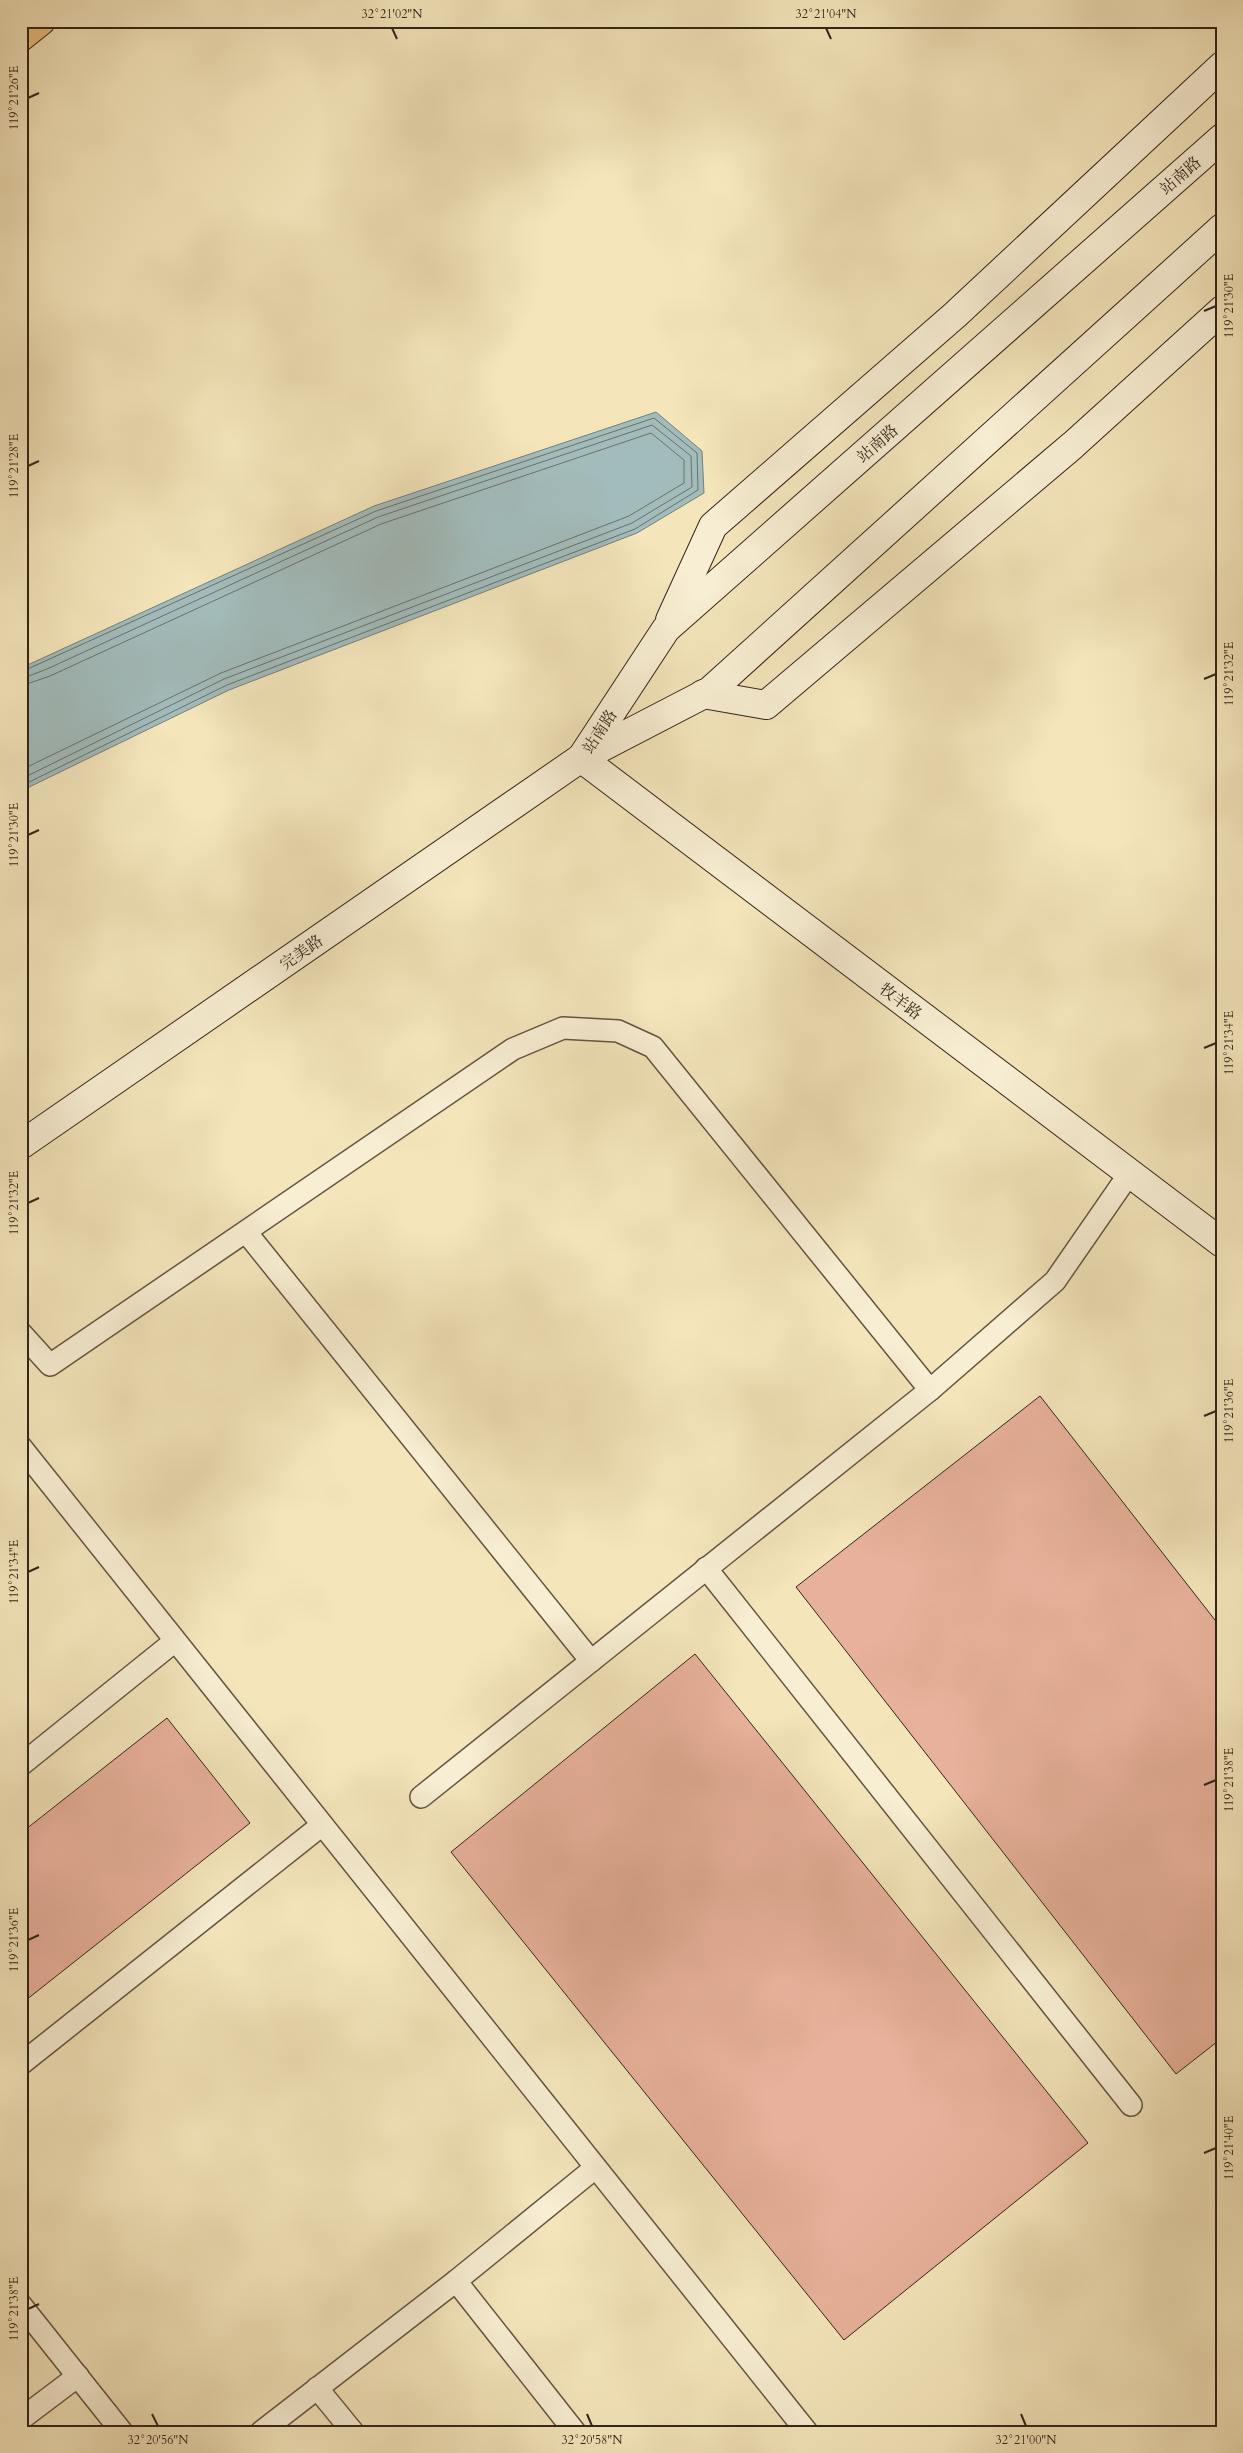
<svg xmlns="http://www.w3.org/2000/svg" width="1243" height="2453" viewBox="0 0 1243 2453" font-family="Cardo,'Noto Serif SC',serif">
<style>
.water{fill:#a2bcbc;stroke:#767f7b}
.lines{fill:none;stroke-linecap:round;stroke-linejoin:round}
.shore{stroke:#6a706b;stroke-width:1}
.building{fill:#e8b19b;stroke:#33241a}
.lane-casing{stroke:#635442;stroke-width:24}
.secondary-casing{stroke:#33241a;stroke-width:30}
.highway-casing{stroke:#33241a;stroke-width:30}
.lane{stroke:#f8eed3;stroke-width:21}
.secondary{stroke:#f8eed3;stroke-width:28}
.highway{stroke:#eac27e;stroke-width:28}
.ticks{fill:none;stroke:#33241a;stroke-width:2}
.labels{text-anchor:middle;stroke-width:5;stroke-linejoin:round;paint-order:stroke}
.street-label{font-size:16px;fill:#33241a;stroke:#f8eed3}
.neatline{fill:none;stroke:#33241a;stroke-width:2}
.ticks-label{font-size:12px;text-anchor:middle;fill:#33241a}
</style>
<rect width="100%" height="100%" fill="#f4e5bb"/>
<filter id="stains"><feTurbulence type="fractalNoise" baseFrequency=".004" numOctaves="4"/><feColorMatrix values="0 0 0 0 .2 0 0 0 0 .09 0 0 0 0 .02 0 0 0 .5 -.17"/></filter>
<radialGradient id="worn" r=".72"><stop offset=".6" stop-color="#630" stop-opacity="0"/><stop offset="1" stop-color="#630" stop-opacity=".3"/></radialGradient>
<polygon class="water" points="656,412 702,451 704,493 637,533 229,690 21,791 21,668 374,506"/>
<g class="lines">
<g class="shore">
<polyline points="21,672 376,511 654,418 697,453 698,490 635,529 227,685 21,786"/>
<polyline points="21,679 47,669 378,517 652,425 691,456 692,487 632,523 224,679 21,779"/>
<polyline points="21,686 50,676 381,524 651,433 684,460 684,483 629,516 221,673 21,770"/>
</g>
</g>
<g class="building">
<polygon points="1040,1396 1222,1629 1222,2038 1176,2074 796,1587"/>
<polygon points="695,1654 1088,2143 844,2340 451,1852"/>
<polygon points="167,1718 250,1823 21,2004 21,1833"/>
</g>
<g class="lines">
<g class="lane-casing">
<g id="lane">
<polyline points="246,1232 591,1661"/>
<polyline points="21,1333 50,1365 513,1049 563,1028 618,1031 653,1047 930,1390"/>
<polyline points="21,1447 807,2432"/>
<polyline points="706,1568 1131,2105"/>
<polyline points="21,1765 175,1641"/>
<polyline points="421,1797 930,1390 1055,1281 1129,1174"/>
<polyline points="21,2064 322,1825"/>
<polyline points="456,2281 575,2432"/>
<polyline points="21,2305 122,2432"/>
<polyline points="317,2388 353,2432"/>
<polyline points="21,2419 78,2376"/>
<polyline points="261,2432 456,2281 595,2168"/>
</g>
</g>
<g class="secondary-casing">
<g id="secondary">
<polyline points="670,620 713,526 955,315 1222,66"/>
<polyline points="703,694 766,705 1073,445 1222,310"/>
<polyline points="582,757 666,629 1222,138"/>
<polyline points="581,758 1222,1243"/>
<polyline points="21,1145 581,758 710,691 1222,228"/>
</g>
</g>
<g class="highway-casing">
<polyline id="highway" points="21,37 41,21"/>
</g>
<use href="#lane" class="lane"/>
<use href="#secondary" class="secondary"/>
<use href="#highway" class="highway"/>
</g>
<path class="ticks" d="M 392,28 L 397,39M 826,28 L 831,39M 28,98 L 39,93M 1204,311 L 1216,306M 28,466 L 39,461M 1204,679 L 1216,674M 28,835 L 39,830M 1204,1048 L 1216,1043M 28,1203 L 39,1198M 1204,1416 L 1216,1411M 28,1572 L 39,1567M 1204,1785 L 1216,1780M 28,1940 L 39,1935M 1204,2153 L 1216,2148M 28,2309 L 39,2304M 152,2414 L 158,2426M 587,2414 L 592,2426M 1021,2414 L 1026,2426"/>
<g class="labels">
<g class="street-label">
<text transform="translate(1180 175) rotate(-41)" y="6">站南路</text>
<text transform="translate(877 443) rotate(-41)" y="6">站南路</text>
<text transform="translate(599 731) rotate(-57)" y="6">站南路</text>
<text transform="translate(301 952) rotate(-35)" y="6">完美路</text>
<text transform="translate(901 1001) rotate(37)" y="6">牧羊路</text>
</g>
</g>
<rect width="1243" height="2453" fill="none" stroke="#f4e5bb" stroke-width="55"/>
<rect x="28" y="28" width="1188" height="2398" class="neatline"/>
<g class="ticks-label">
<text x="392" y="18">32°21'02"N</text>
<text x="826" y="18">32°21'04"N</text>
<text transform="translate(14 98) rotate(-90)" y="4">119°21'26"E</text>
<text transform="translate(1229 306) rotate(-90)" y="4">119°21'30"E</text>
<text transform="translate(14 466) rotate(-90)" y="4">119°21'28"E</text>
<text transform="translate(1229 674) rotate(-90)" y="4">119°21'32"E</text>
<text transform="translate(14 835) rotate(-90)" y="4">119°21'30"E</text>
<text transform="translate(1229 1043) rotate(-90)" y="4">119°21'34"E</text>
<text transform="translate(14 1203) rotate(-90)" y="4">119°21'32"E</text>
<text transform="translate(1229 1411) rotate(-90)" y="4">119°21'36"E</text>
<text transform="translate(14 1572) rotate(-90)" y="4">119°21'34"E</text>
<text transform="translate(1229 1780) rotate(-90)" y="4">119°21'38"E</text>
<text transform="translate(14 1940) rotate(-90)" y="4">119°21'36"E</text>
<text transform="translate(1229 2148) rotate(-90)" y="4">119°21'40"E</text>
<text transform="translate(14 2309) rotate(-90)" y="4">119°21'38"E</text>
<text x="158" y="2444">32°20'56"N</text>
<text x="592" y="2444">32°20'58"N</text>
<text x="1026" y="2444">32°21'00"N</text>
</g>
<rect width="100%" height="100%" filter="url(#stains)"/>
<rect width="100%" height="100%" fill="url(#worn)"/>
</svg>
